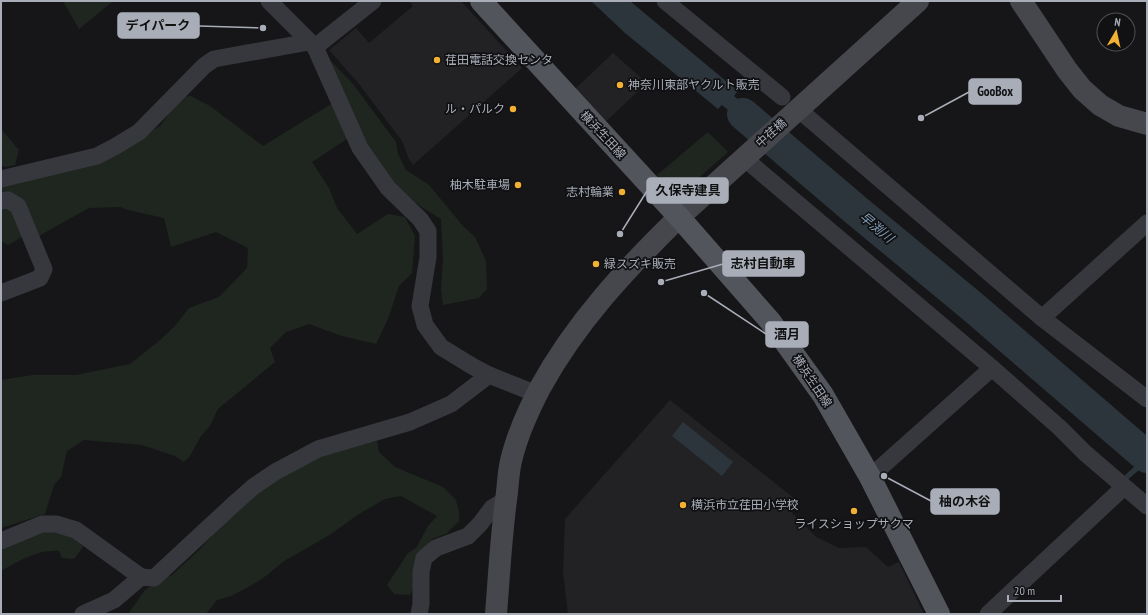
<svg xmlns="http://www.w3.org/2000/svg" width="1148" height="615" viewBox="0 0 1148 615" font-family="'PT Sans Narrow','Noto Sans JP',sans-serif">
<style>
.built{fill:#222225}
.green{fill:#1e261f}
.water{fill:#2c353c}
.lines{fill:none;stroke-linecap:round;stroke-linejoin:round}
.stream{stroke:#2c353c;stroke-width:5.5}
.river{stroke:#2c353c;stroke-width:32}
.street{stroke:#37383d;stroke-width:17}
.secondary{stroke:#45474d;stroke-width:22}
.primary{stroke:#53555c;stroke-width:22}
.poi-dot{fill:#f2b134;stroke:#111113;stroke-width:1.5}
.labels{text-anchor:middle;stroke-width:3.5;stroke-linejoin:round;paint-order:stroke}
.poi-label{font-size:12px;fill:#a8adb8;stroke:#111113;text-anchor:start}
.street-label{font-size:12px;fill:#a8adb8;stroke:#111113}
.water-label{font-size:13px;font-style:italic;fill:#7f9bb3;stroke:#111113}
.leader{fill:none;stroke:#a8adb8;stroke-width:1.5}
.callout-dot{fill:#a8adb8;stroke:#111113;stroke-width:1.5}
.callout{fill:#a8adb8;stroke:#a8adb8;stroke-width:1.5}
.callout-label{font-size:13px;text-anchor:middle;font-weight:bold;fill:#111}
</style>
<rect width="100%" height="100%" fill="#161618"/>
<g class="built">
<polygon points="409,1 461,1 522,68 413,165 409,159 402,141 359,84 329,50 356,28 369,43 413,6"/>
<polygon points="613,53 647,83 604,123 574,90"/>
<polygon points="670,400 795,499 787,508 816,537 839,548 866,547 888,567 899,562 924,614 568,614 563,572 565,519"/>
</g>
<g class="green">
<polygon points="63,1 113,1 79,29"/>
<polygon points="331,61 353,84 396,142 398,154 406,170 429,185 463,226 475,237 486,261 487,289 479,298 443,305 441,290 443,257 441,219 423,208 394,186 379,169 328,66"/>
<polygon points="191,96 210,106 263,146 336,101 350,137 312,162 329,188 337,208 357,234 388,214 405,217 415,236 412,273 399,286 388,319 376,344 342,336 309,324 286,332 270,348 275,362 218,409 210,426 201,436 190,456 184,462 175,456 142,445 84,440 67,451 61,477 54,485 45,514 1,528 1,380 33,375 76,375 130,364 159,341 175,326 189,308 219,297 247,268 248,248 216,232 171,247 164,218 128,210 120,207 89,208 37,237 1,197 1,184 149,132 160,126 181,97"/>
<polygon points="1,129 19,150 15,165 5,167 1,165"/>
<polygon points="708,132 728,152 679,195 672,194 656,176"/>
<path d="M 1,207 C 15,206 19,226 24,236 L 8,245 L 1,241 Z"/>
<polygon points="377,441 379,452 395,467 443,487 456,500 459,512 459,521 446,534 432,539 422,561 416,583 410,595 394,594 387,585 408,553 416,548 428,526 437,516 401,496 385,499 359,514 328,536 284,561 266,576 252,585 231,596 217,600 206,614 128,614 145,590 157,582 172,575 199,550 249,496 319,455"/>
<path d="M 55,530 L 74,536 L 83,547 L 74,559 L 62,558 L 59,551 C 38,549 19,561 1,571 L 1,549 L 40,532 Z"/>
</g>
<g class="water">
<polygon points="591,1 630,1 738,91 734,96 771,126 760,136 722,105 718,109 625,33"/>
<polygon points="683,422 733,462 722,476 672,436"/>
</g>
<g class="lines">
<polyline class="stream" points="1128,476 1147,459"/>
<polyline class="river" points="743,114 857,211 973,307 1147,457"/>
<g class="street">
<polyline points="269,1 315,47 373,1"/>
<polyline points="665,1 782,97"/>
<polyline points="315,47 360,148 388,188 420,219 428,231 428,257 420,306 425,325 441,347 472,366 489,375 537,394"/>
<polyline points="798,109 1042,318 1147,399"/>
<polyline points="751,164 992,368 1060,428 1085,453 1147,506"/>
<polyline points="1,179 97,156 116,146 139,132 204,66 214,59 309,42"/>
<polyline points="1,201 8,200 18,206 44,269 40,278 1,293"/>
<polyline points="1042,318 1147,223"/>
<polyline points="870,477 992,368"/>
<polyline points="1,541 42,524 56,524 76,530 141,577"/>
<polyline points="83,614 114,600 141,577 154,578 236,502 253,487 275,472 318,449 410,422 451,404 489,375"/>
<polyline points="419,614 421,604 421,572 424,558 436,548 468,536 480,524 492,508 506,500"/>
<polyline points="988,614 1124,487"/>
</g>
<g class="secondary">
<polyline points="1021,1 1067,70 1082,89 1100,105 1119,116 1147,124"/>
<path d="M 496,614 C 499,576 501,538 506,500 C 508,487 508,473 511,461 C 517,435 528,411 540,388 C 576,322 626,269 679,217 L 918,1"/>
</g>
<polyline class="primary" points="481,1 679,217 770,321 823,395 870,477 939,614"/>
</g>
<g class="poi-dot">
<circle cx="437" cy="60" r="4"/>
<circle cx="620" cy="85" r="4"/>
<circle cx="513" cy="109" r="4"/>
<circle cx="518" cy="185" r="4"/>
<circle cx="622" cy="192" r="4"/>
<circle cx="596" cy="264" r="4"/>
<circle cx="683" cy="505" r="4"/>
<circle cx="854" cy="511" r="4"/>
</g>
<g class="labels">
<g class="poi-label">
<text x="445" y="64">荏田電話交換センタ</text>
<text x="628" y="89">神奈川東部ヤクルト販売</text>
<text x="505" y="113" text-anchor="end">ル・パルク</text>
<text x="510" y="189" text-anchor="end">柚木駐車場</text>
<text x="614" y="196" text-anchor="end">志村輪業</text>
<text x="604" y="268">緑スズキ販売</text>
<text x="691" y="509">横浜市立荏田小学校</text>
<text x="854" y="528" text-anchor="middle">ライスショップサクマ</text>
</g>
<g class="street-label">
<text transform="translate(771 133) rotate(-42)" y="4">中荏橋</text>
<text transform="translate(603 135) rotate(47)" y="4">横浜生田線</text>
<text transform="translate(812 381) rotate(56)" y="4">横浜生田線</text>
</g>
<g class="water-label">
<text transform="translate(877 227) rotate(40)" y="5">早渕川</text>
</g>
</g>
<path class="leader" d="M263 28L199 26M921 118L969 92M620 234L647 191M661 282L723 264M704 293L766 334M884 476L931 501"/>
<g class="callout-dot">
<circle cx="263" cy="28" r="4"/>
<circle cx="921" cy="118" r="4"/>
<circle cx="620" cy="234" r="4"/>
<circle cx="661" cy="282" r="4"/>
<circle cx="704" cy="293" r="4"/>
<circle cx="884" cy="476" r="4"/>
</g>
<g class="callout">
<rect x="118" y="13" width="81" height="25" rx="4"/>
<rect x="969" y="79" width="52" height="25" rx="4"/>
<rect x="647" y="178" width="81" height="25" rx="4"/>
<rect x="723" y="251" width="81" height="25" rx="4"/>
<rect x="766" y="322" width="42" height="25" rx="4"/>
<rect x="931" y="489" width="68" height="25" rx="4"/>
</g>
<g class="callout-label">
<text x="158" y="30">デイパーク</text>
<text x="995" y="96">GooBox</text>
<text x="688" y="195">久保寺建具</text>
<text x="763" y="268">志村自動車</text>
<text x="787" y="339">酒月</text>
<text x="965" y="506">柚の木谷</text>
</g>
<rect width="1148" height="615" fill="none" stroke="#a8adb8" stroke-width="4"/>
<g transform="translate(1116 32) rotate(9)"><circle r="19" fill="#111113" stroke="#4d4f55"/>
<path d="M0-3L7 15L0 10L-7 15Z" fill="#f2b134"/>
<text y="-6" font-size="11" font-weight="bold" text-anchor="middle" fill="#a8adb8">N</text>
</g>
<path d="M1008 595v6h53v-6" fill="none" stroke="#a8adb8" stroke-width="2"/>
<text x="1014" y="595" font-size="12" fill="#a8adb8" stroke="#111113" stroke-width="3" paint-order="stroke">20 m</text>
</svg>
